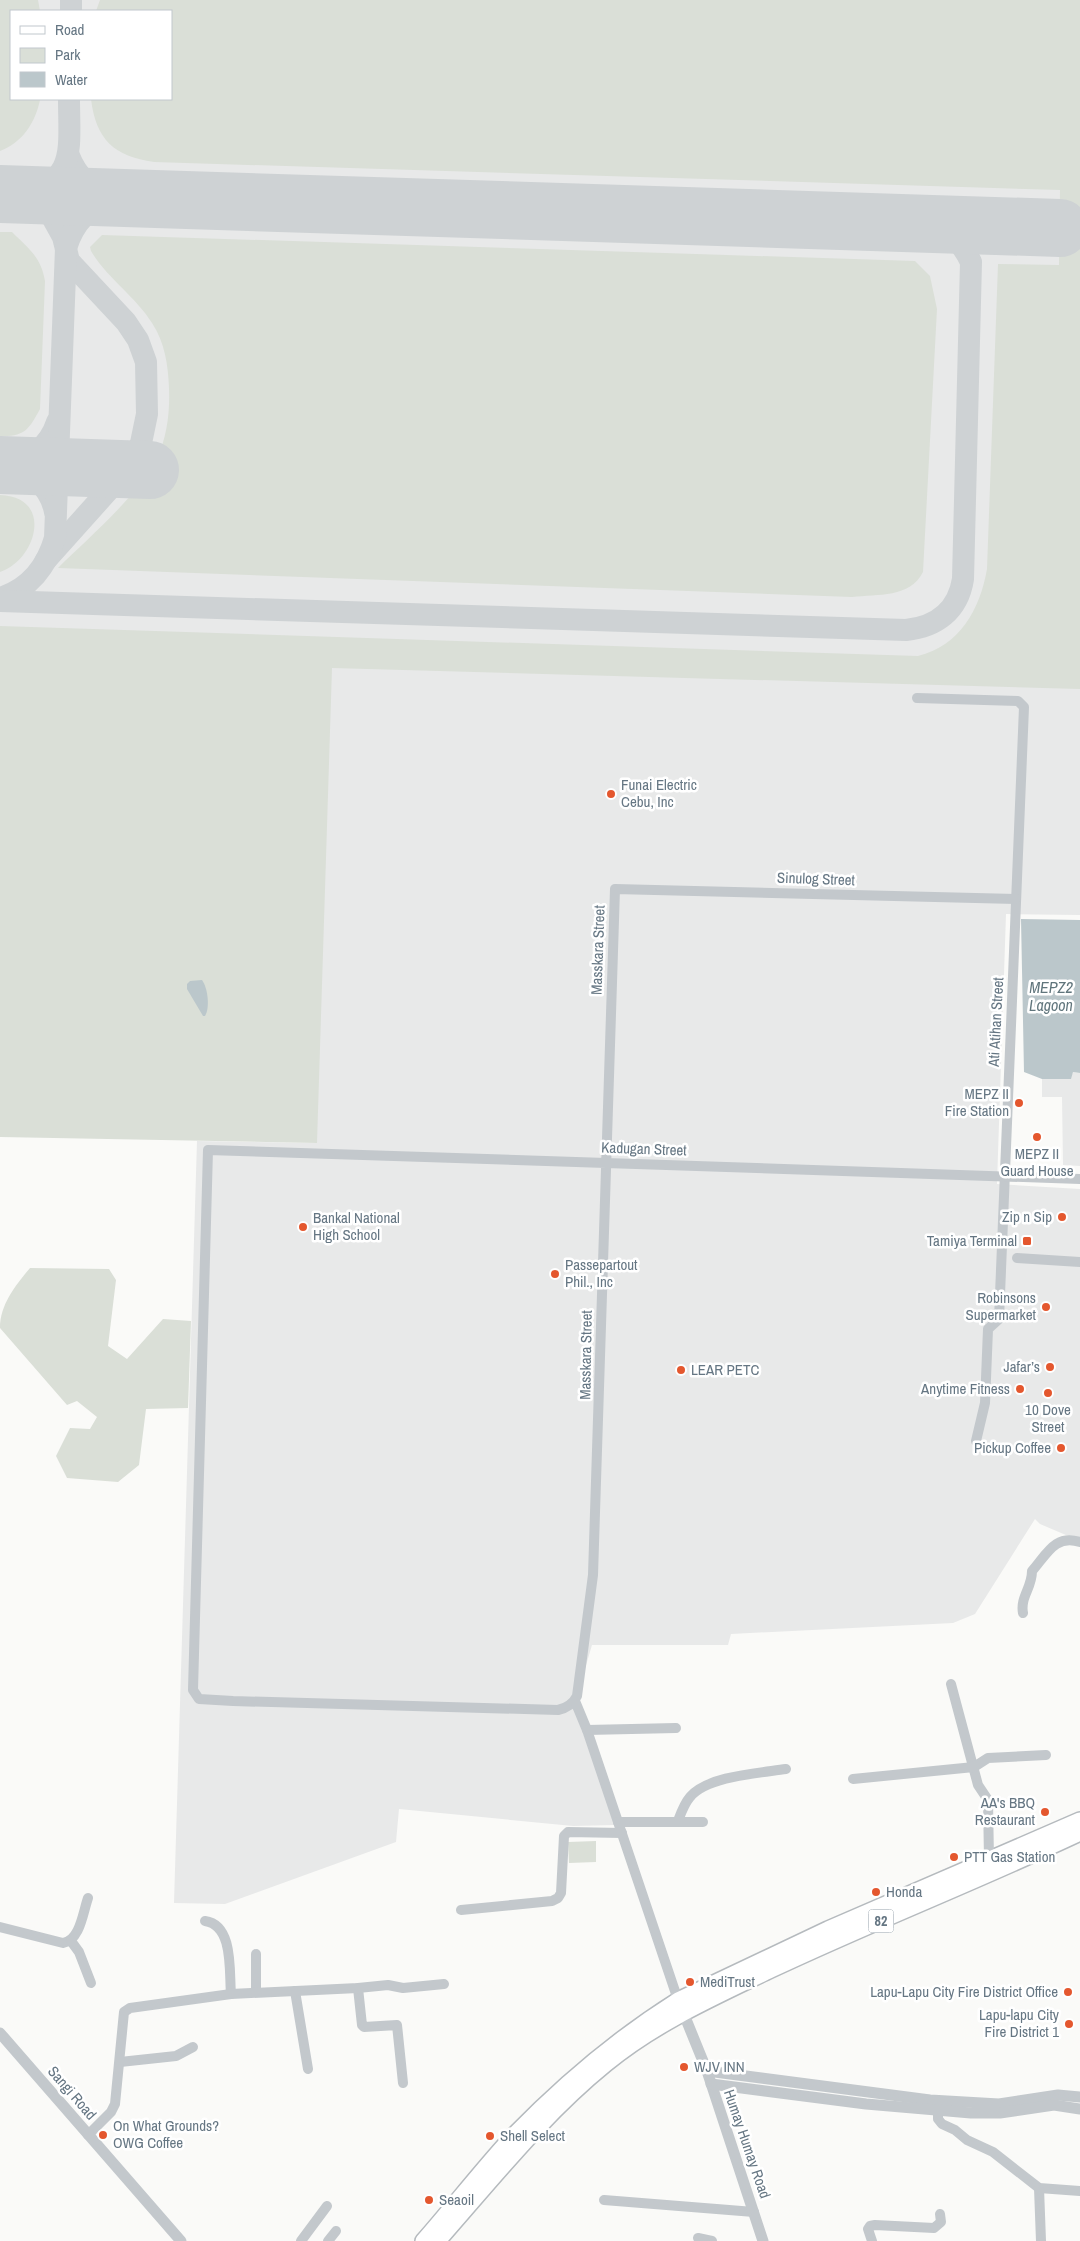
<svg xmlns="http://www.w3.org/2000/svg" width="1080" height="2241" viewBox="0 0 1080 2241" font-family="'Archivo Narrow',sans-serif">
<style>
.built{fill:#e8e9e9;fill-rule:evenodd}
.green{fill:#dadfd7}
.water{fill:#bbc7cb}
.lines{fill:none;stroke-linecap:round;stroke-linejoin:round}
.taxiway{stroke:#ced2d4;stroke-width:22}
.runway{stroke:#ced2d4;stroke-width:58}
.primary-casing{stroke:#b5babe;stroke-width:18}
.minor{stroke:#c3c8cc;stroke-width:10}
.tertiary{stroke:#c3c8cc;stroke-width:11}
.primary{stroke:#fff;stroke-width:15}
.poi-dot{fill:#e4572e;stroke:#fff;stroke-width:2}
.labels{text-anchor:middle;stroke-width:5;stroke-linejoin:round;paint-order:stroke}
.shield{fill:#fff;stroke:#939fa8;stroke-width:1}
.shield-label{font-size:14px;font-weight:bold;fill:#657683}
.poi-label{font-size:15px;fill:#657683;stroke:#fff;text-anchor:start}
.street-label{font-size:15px;fill:#657683;stroke:#fff}
.water-label{font-size:16px;font-style:italic;fill:#60757c;stroke:#fff}
</style>
<rect width="100%" height="100%" fill="#fafaf8"/>
<g class="built">
<path d="M 0,0 L 1080,0 L 1080,915 L 1006,914 L 997,1184 L 1080,1189 L 1080,1541 L 1040,1524 L 1035,1519 L 975,1614 L 953,1623 L 731,1634 L 728,1645 L 592,1645 L 574,1706 L 615,1825 L 573,1826 L 399,1809 L 396,1842 L 225,1904 L 174,1903 L 197,1141 L 317,1143 L 0,657 ZM 11,11 L 171,11 L 171,99 L 11,99 Z"/>
<polygon points="1073,1072 1080,1073 1080,1166 1063,1165 1062,1097 1042,1097 1042,1079 1070,1079"/>
</g>
<g class="green">
<path d="M 0,0 L 38,0 L 40,11 L 11,11 L 11,99 L 40,100 C 35,123 23,142 0,151 Z"/>
<path d="M 100,0 L 1080,0 L 1080,689 L 332,668 L 317,1143 L 0,1137 L 0,626 L 918,656 C 959,646 980,610 987,569 L 998,264 L 1059,265 L 1060,190 L 154,162 C 114,156 96,140 91,99 L 171,99 L 171,11 L 96,11 Z"/>
<path d="M 0,232 L 12,232 C 29,249 41,257 45,281 L 40,409 C 29,429 25,437 0,436 Z"/>
<path d="M 102,235 L 915,261 L 930,276 L 937,309 L 923,572 C 910,598 878,594 852,597 L 58,568 C 87,539 140,494 157,458 C 167,437 170,412 169,388 C 168,365 165,343 152,323 C 136,297 106,277 91,251 L 90,247 Z"/>
<path d="M 0,495 C 54,497 37,559 0,572 Z"/>
<path d="M 30,1268 L 109,1269 L 116,1280 L 108,1346 L 127,1359 L 163,1319 L 191,1321 L 188,1408 L 146,1409 L 139,1465 L 118,1482 L 67,1478 L 56,1456 L 70,1428 L 90,1429 L 97,1417 L 77,1401 L 67,1405 L 0,1328 C 0,1304 16,1285 30,1268 Z"/>
<polygon points="596,1841 596,1862 569,1863 568,1842"/>
</g>
<g class="water">
<polygon points="1021,919 1080,920 1080,1073 1073,1072 1071,1079 1042,1079 1024,1072"/>
<path d="M 202,980 C 208,988 210,1008 205,1016 L 203,1016 L 187,989 L 187,984 L 190,981 Z"/>
</g>
<g class="lines">
<g class="taxiway">
<polyline points="71,11 71,0"/>
<path d="M 69,156 C 77,177 92,191 114,198"/>
<polyline points="14,195 35,202 52,217 63,237 69,261 126,322 138,340 146,362 147,414 141,443 131,465 46,560"/>
<path d="M 14,195 C 78,184 69,151 69,99"/>
<path d="M 5,465 C 30,460 49,447 57,422"/>
<path d="M 5,465 C 30,471 50,486 55,512"/>
<path d="M 0,598 C 29,589 47,566 55,538 L 66,248 C 74,222 89,207 114,198"/>
<path d="M 0,601 L 906,630 C 936,627 958,611 963,579 L 971,262 C 963,245 953,235 938,224"/>
</g>
<g class="runway">
<polyline points="0,194 1060,228"/>
<polyline points="0,465 150,470"/>
</g>
<g class="primary-casing">
<g id="primary">
<path d="M 423,2241 C 452,2208 479,2173 509,2140 C 560,2087 616,2039 678,2000 L 828,1929 L 1080,1820"/>
<path d="M 438,2241 C 492,2180 543,2115 606,2064 C 656,2023 713,1998 771,1970 C 873,1922 978,1881 1080,1833"/>
</g>
</g>
<g class="minor">
<polyline points="917,698 1018,701 1024,707 999,1319 988,1329 985,1403 976,1441"/>
<path d="M 1016,899 L 615,889 L 593,1575 L 577,1696 C 573,1704 567,1708 558,1710 L 233,1701 L 199,1699 L 193,1690 L 208,1150 L 606,1163 L 1080,1179"/>
<polyline points="1017,1258 1080,1262"/>
<path d="M 1023,1613 C 1020,1597 1032,1588 1032,1571 C 1047,1554 1055,1534 1080,1542"/>
<polyline points="951,1684 978,1785 988,1800 989,1860"/>
<polyline points="575,1701 587,1730 678,2000"/>
<polyline points="587,1730 676,1728"/>
<polyline points="853,1779 974,1767 988,1758 1046,1755"/>
<path d="M 678,1821 C 681,1813 684,1804 690,1797 C 707,1776 760,1773 786,1769"/>
<polyline points="618,1822 703,1822"/>
<polyline points="461,1910 552,1901 558,1898 561,1893 564,1836 568,1832 622,1833"/>
<path d="M 205,1921 C 234,1925 229,1972 231,1994"/>
<path d="M 0,1927 L 63,1943 C 80,1941 83,1912 88,1898"/>
<polyline points="71,1941 79,1952 91,1983"/>
<polyline points="358,1988 362,2025 364,2027 397,2025 403,2083"/>
<polyline points="295,1991 308,2069"/>
<polyline points="256,1992 256,1954"/>
<polyline points="120,2062 176,2056 193,2047"/>
<polyline points="938,2110 938,2119 942,2124 955,2130 967,2140 993,2152 1039,2188 1080,2191"/>
<polyline points="88,2135 111,2112 115,2104 124,2012 130,2008 231,1994 358,1988 388,1985 403,1988 444,1984"/>
<polyline points="1039,2188 1041,2241"/>
<polyline points="604,2200 754,2212"/>
<polyline points="698,2238 712,2241"/>
<polyline points="301,2241 327,2206"/>
<polyline points="328,2241 336,2231"/>
<polyline points="872,2241 868,2229 870,2226 875,2225 934,2228 941,2222 940,2214"/>
</g>
<g class="tertiary">
<polyline points="681,2007 707,2071 763,2241"/>
<polyline points="0,2033 181,2241"/>
<polyline points="707,2071 930,2100 999,2104 1058,2095 1080,2097"/>
<polyline points="711,2084 866,2104 971,2113 1000,2113 1054,2105 1080,2109"/>
</g>
<use href="#primary" class="primary"/>
</g>
<g class="poi-dot">
<circle cx="611" cy="794" r="5"/>
<circle cx="1019" cy="1103" r="5"/>
<circle cx="1037" cy="1137" r="5"/>
<circle cx="1062" cy="1217" r="5"/>
<circle cx="303" cy="1227" r="5"/>
<rect x="1022" y="1236" width="10" height="10" rx="2.5"/>
<circle cx="555" cy="1274" r="5"/>
<circle cx="1046" cy="1307" r="5"/>
<circle cx="1050" cy="1367" r="5"/>
<circle cx="681" cy="1370" r="5"/>
<circle cx="1020" cy="1389" r="5"/>
<circle cx="1048" cy="1393" r="5"/>
<circle cx="1061" cy="1448" r="5"/>
<circle cx="1045" cy="1812" r="5"/>
<circle cx="954" cy="1857" r="5"/>
<circle cx="876" cy="1892" r="5"/>
<circle cx="690" cy="1982" r="5"/>
<circle cx="1068" cy="1992" r="5"/>
<circle cx="1069" cy="2024" r="5"/>
<circle cx="684" cy="2067" r="5"/>
<circle cx="103" cy="2135" r="5"/>
<circle cx="490" cy="2136" r="5"/>
<circle cx="429" cy="2200" r="5"/>
</g>
<g class="labels">
<rect class="shield" x="868.5" y="1909.5" width="25" height="23" rx="4"/>
<g class="shield-label">
<text x="881" y="1926">82</text>
</g>
<g class="poi-label">
<text x="621" y="790">Funai Electric<tspan x="621" dy="17">Cebu, Inc</tspan></text>
<text x="1009" y="1099" text-anchor="end">MEPZ II<tspan x="1009" dy="17">Fire Station</tspan></text>
<text x="1037" y="1159" text-anchor="middle">MEPZ II<tspan x="1037" dy="17">Guard House</tspan></text>
<text x="1052" y="1222" text-anchor="end">Zip n Sip</text>
<text x="313" y="1223">Bankal National<tspan x="313" dy="17">High School</tspan></text>
<text x="1017" y="1246" text-anchor="end">Tamiya Terminal</text>
<text x="565" y="1270">Passepartout<tspan x="565" dy="17">Phil., Inc</tspan></text>
<text x="1036" y="1303" text-anchor="end">Robinsons<tspan x="1036" dy="17">Supermarket</tspan></text>
<text x="1040" y="1372" text-anchor="end">Jafar’s</text>
<text x="691" y="1375">LEAR PETC</text>
<text x="1010" y="1394" text-anchor="end">Anytime Fitness</text>
<text x="1048" y="1415" text-anchor="middle">10 Dove<tspan x="1048" dy="17">Street</tspan></text>
<text x="1051" y="1453" text-anchor="end">Pickup Coffee</text>
<text x="1035" y="1808" text-anchor="end">AA's BBQ<tspan x="1035" dy="17">Restaurant</tspan></text>
<text x="964" y="1862">PTT Gas Station</text>
<text x="886" y="1897">Honda</text>
<text x="700" y="1987">MediTrust</text>
<text x="1058" y="1997" text-anchor="end">Lapu-Lapu City Fire District Office</text>
<text x="1059" y="2020" text-anchor="end">Lapu-lapu City<tspan x="1059" dy="17">Fire District 1</tspan></text>
<text x="694" y="2072">WJV INN</text>
<text x="113" y="2131">On What Grounds?<tspan x="113" dy="17">OWG Coffee</tspan></text>
<text x="500" y="2141">Shell Select</text>
<text x="439" y="2205">Seaoil</text>
</g>
<g class="street-label">
<text transform="translate(816 879) rotate(2)" y="5">Sinulog Street</text>
<text transform="translate(598 950) rotate(-88)" y="5">Masskara Street</text>
<text transform="translate(996 1022) rotate(-87)" y="5">Ati Atihan Street</text>
<text transform="translate(644 1149) rotate(2)" y="5">Kadugan Street</text>
<text transform="translate(586 1355) rotate(-89)" y="5">Masskara Street</text>
<text transform="translate(72 2093) rotate(49)" y="5">Sangi Road</text>
<text transform="translate(747 2144) rotate(71)" y="5">Humay Humay Road</text>
</g>
<g class="water-label">
<text x="1051" y="993">MEPZ2<tspan x="1051" dy="18">Lagoon</tspan></text>
</g>
</g>
<rect x="10" y="10" width="162" height="90" fill="#ffffff" stroke="#c1c8cd"/>
<rect x="20" y="26" width="25" height="8" fill="#ffffff" stroke="#c1c8cd"/>
<text x="55" y="35" font-size="15" fill="#657683">Road</text>
<rect x="20" y="48" width="25" height="15" fill="#dadfd7" stroke="#c1c8cd"/>
<text x="55" y="60" font-size="15" fill="#657683">Park</text>
<rect x="20" y="72" width="25" height="15" fill="#bbc7cb" stroke="#c1c8cd"/>
<text x="55" y="85" font-size="15" fill="#657683">Water</text>
</svg>
